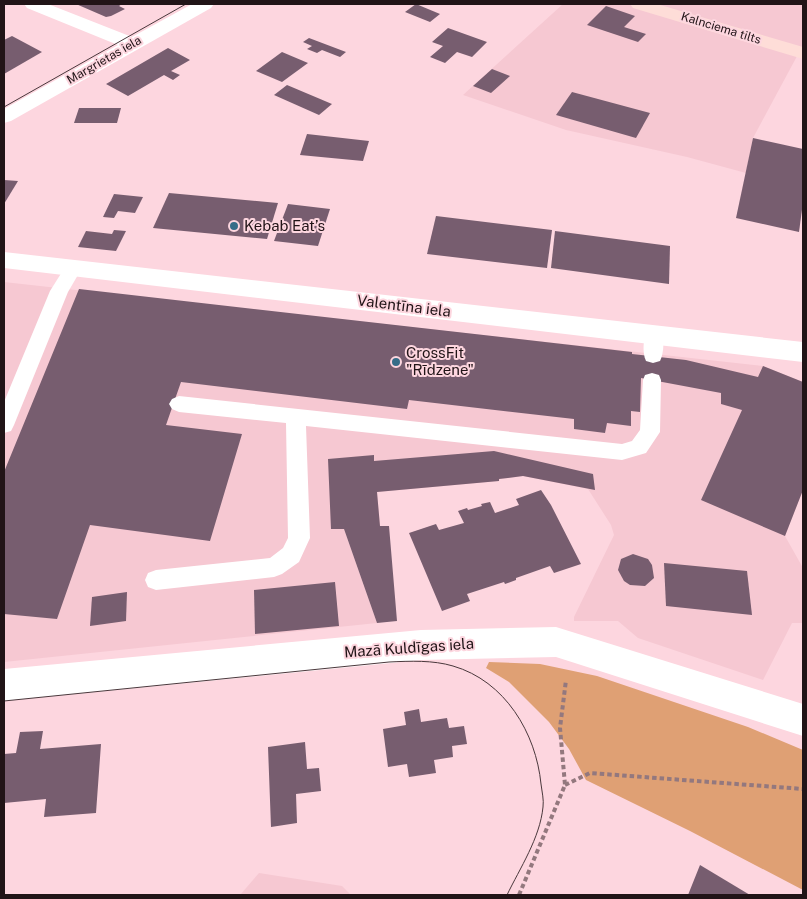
<svg xmlns="http://www.w3.org/2000/svg" width="807" height="899" viewBox="0 0 807 899" font-family="'Public Sans',sans-serif">
<style>
.built{fill:#f6c8d2}
.green{fill:#dfa074}
.building{fill:#775d6f}
.lines{fill:none;stroke-linecap:round;stroke-linejoin:round}
.path{stroke:#93787e;stroke-width:4;stroke-dasharray:4.5 3;stroke-linecap:butt}
.lane{fill:#fff;fill-rule:evenodd}
.street{fill:#fff;fill-rule:evenodd}
.primary{fill:#feddd8;fill-rule:evenodd}
.tram{stroke:#4a383c;stroke-width:1}
.poi-dot{fill:#366d88;stroke:#fdd6df;stroke-width:2}
.labels{text-anchor:middle;stroke-width:4;stroke-linejoin:round;paint-order:stroke}
.far-street-label{font-size:12px;fill:#211417;stroke:#fdd6df}
.poi-label{font-size:15px;fill:#211417;stroke:#fdd6df;text-anchor:start}
.street-label{font-size:15px;fill:#211417;stroke:#fdd6df}
</style>
<rect width="100%" height="100%" fill="#fdd6df"/>
<g class="built">
<polygon points="563,4 803,4 803,45 753,138 746,173 687,157 566,130 463,95"/>
<polygon points="4,282 763,366 803,382 803,490 785,536 803,568 803,623 792,623 763,680 638,638 618,621 574,621 574,617 614,535 611,525 588,489 523,476 500,479 499,481 377,492 380,526 344,529 377,623 4,662"/>
<polygon points="259,873 342,886 351,895 240,895"/>
</g>
<polygon class="green" points="489,662 540,664 597,676 748,727 803,750 803,890 690,831 586,780 569,749 549,722 509,682 486,668"/>
<g class="building">
<polygon points="76,4 122,4 119,6 125,9 111,16 106,17"/>
<polygon points="416,4 440,14 430,22 405,12"/>
<polygon points="606,6 635,16 624,27 646,34 638,42 587,25"/>
<polygon points="448,28 487,42 472,57 457,52 445,63 430,57 443,46 432,42"/>
<polygon points="12,36 42,52 4,74 4,40"/>
<polygon points="309,38 346,52 340,57 322,50 317,53 307,49 312,46 303,42"/>
<polygon points="168,48 190,60 171,71 180,75 173,80 164,75 128,96 106,84"/>
<polygon points="282,52 308,63 282,82 256,71"/>
<polygon points="492,69 510,76 491,93 473,86"/>
<polygon points="287,85 332,104 319,115 274,95"/>
<polygon points="572,92 650,113 636,138 556,115"/>
<polygon points="79,108 121,108 117,123 74,123"/>
<polygon points="307,134 369,141 363,161 300,155"/>
<polygon points="753,138 803,149 803,202 799,232 736,218"/>
<polygon points="4,180 18,181 4,204"/>
<polygon points="169,193 278,203 267,239 153,228"/>
<polygon points="114,194 143,197 135,213 118,211 114,218 103,217"/>
<polygon points="288,204 330,209 318,246 274,241"/>
<polygon points="436,216 552,230 547,268 427,254"/>
<polygon points="114,230 126,231 116,251 78,247 86,231 112,234"/>
<polygon points="555,231 670,246 669,284 551,268"/>
<polygon points="79,289 632,352 632,354 686,360 758,377 763,366 803,382 803,490 785,536 701,500 742,410 721,404 721,393 641,378 640,412 631,411 631,426 607,423 605,433 574,429 574,419 409,400 407,409 181,382 166,425 242,434 210,541 90,525 57,619 4,614 4,472"/>
<polygon points="494,451 593,474 595,490 523,476 499,479 499,481 377,492 380,526 389,526 397,621 377,623 344,529 331,529 328,459 374,455 374,461"/>
<polygon points="541,490 551,505 581,564 554,573 550,566 516,578 516,580 505,584 504,582 467,594 470,601 442,611 409,533 436,524 439,530 464,523 458,511 467,508 468,510 482,506 481,504 490,502 495,513 519,505 516,499"/>
<polygon points="633,554 648,559 652,565 654,578 645,586 630,585 624,581 618,570 621,559"/>
<polygon points="664,563 747,571 752,615 666,606"/>
<polygon points="335,582 339,626 255,634 254,590"/>
<polygon points="127,592 126,621 90,626 92,597"/>
<polygon points="419,709 421,722 447,718 449,728 464,726 467,744 452,746 453,757 434,760 436,773 409,777 407,764 388,767 383,729 406,725 404,712"/>
<polygon points="43,731 40,749 101,744 96,813 44,817 46,799 4,803 4,754 16,753 20,732"/>
<polygon points="305,742 307,769 319,768 321,791 296,794 297,823 271,827 268,747"/>
<polygon points="700,865 750,895 688,895"/>
</g>
<g class="lines">
<g class="path">
<polyline points="565,785 590,773 803,789"/>
<polyline points="519,895 565,785 560,728 566,680"/>
</g>
<g class="lane">
<polygon points="73,262 79,264 82,268 68,292 14,425 11,431 4,433 4,402 50,291 67,264"/>
<path d="M 654,327 L 660,329 C 665,337 664,353 660,361 L 653,363 L 646,361 C 642,353 643,337 648,329 Z"/>
<polygon points="652,373 659,375 661,380 660,432 646,453 622,460 306,426 310,538 299,562 282,574 274,577 156,590 148,587 145,580 148,573 156,570 270,558 283,548 288,538 286,423 179,412 172,409 169,404 172,399 179,396 622,444 632,441 640,430 643,380 645,375"/>
</g>
<g class="street">
<polygon points="24,4 48,4 132,37 192,4 214,4 211,8 11,121 4,123 4,109 118,45 27,8"/>
<polygon points="4,252 803,342 803,362 4,268"/>
<polygon points="556,627 803,704 803,736 556,657 421,660 4,701 4,669 421,630"/>
</g>
<polygon class="primary" points="630,4 657,4 803,47 803,59 633,8"/>
<g class="tram">
<polyline points="4,107 186,4"/>
<path d="M 4,701 L 389,662 C 410,661 433,660 453,666 C 505,681 536,733 541,784 C 542,792 544,800 543,807 C 540,838 520,868 507,895"/>
</g>
</g>
<g class="poi-dot">
<circle cx="234" cy="226" r="5"/>
<circle cx="396" cy="362" r="5"/>
</g>
<g class="labels">
<g class="far-street-label">
<text transform="translate(721 28) rotate(17)" y="4">Kalnciema tilts</text>
<text transform="translate(104 60) rotate(-30)" y="4">Margrietas iela</text>
</g>
<g class="poi-label">
<text x="244" y="231">Kebab Eat’s</text>
<text x="406" y="358">CrossFit<tspan x="406" dy="17">"Rīdzene"</tspan></text>
</g>
<g class="street-label">
<text transform="translate(404 306) rotate(7)" y="5">Valentīna iela</text>
<text transform="translate(409 648) rotate(-4)" y="5">Mazā Kuldīgas iela</text>
</g>
</g>
<rect width="807" height="899" fill="none" stroke="#211417" stroke-width="10"/>
</svg>
